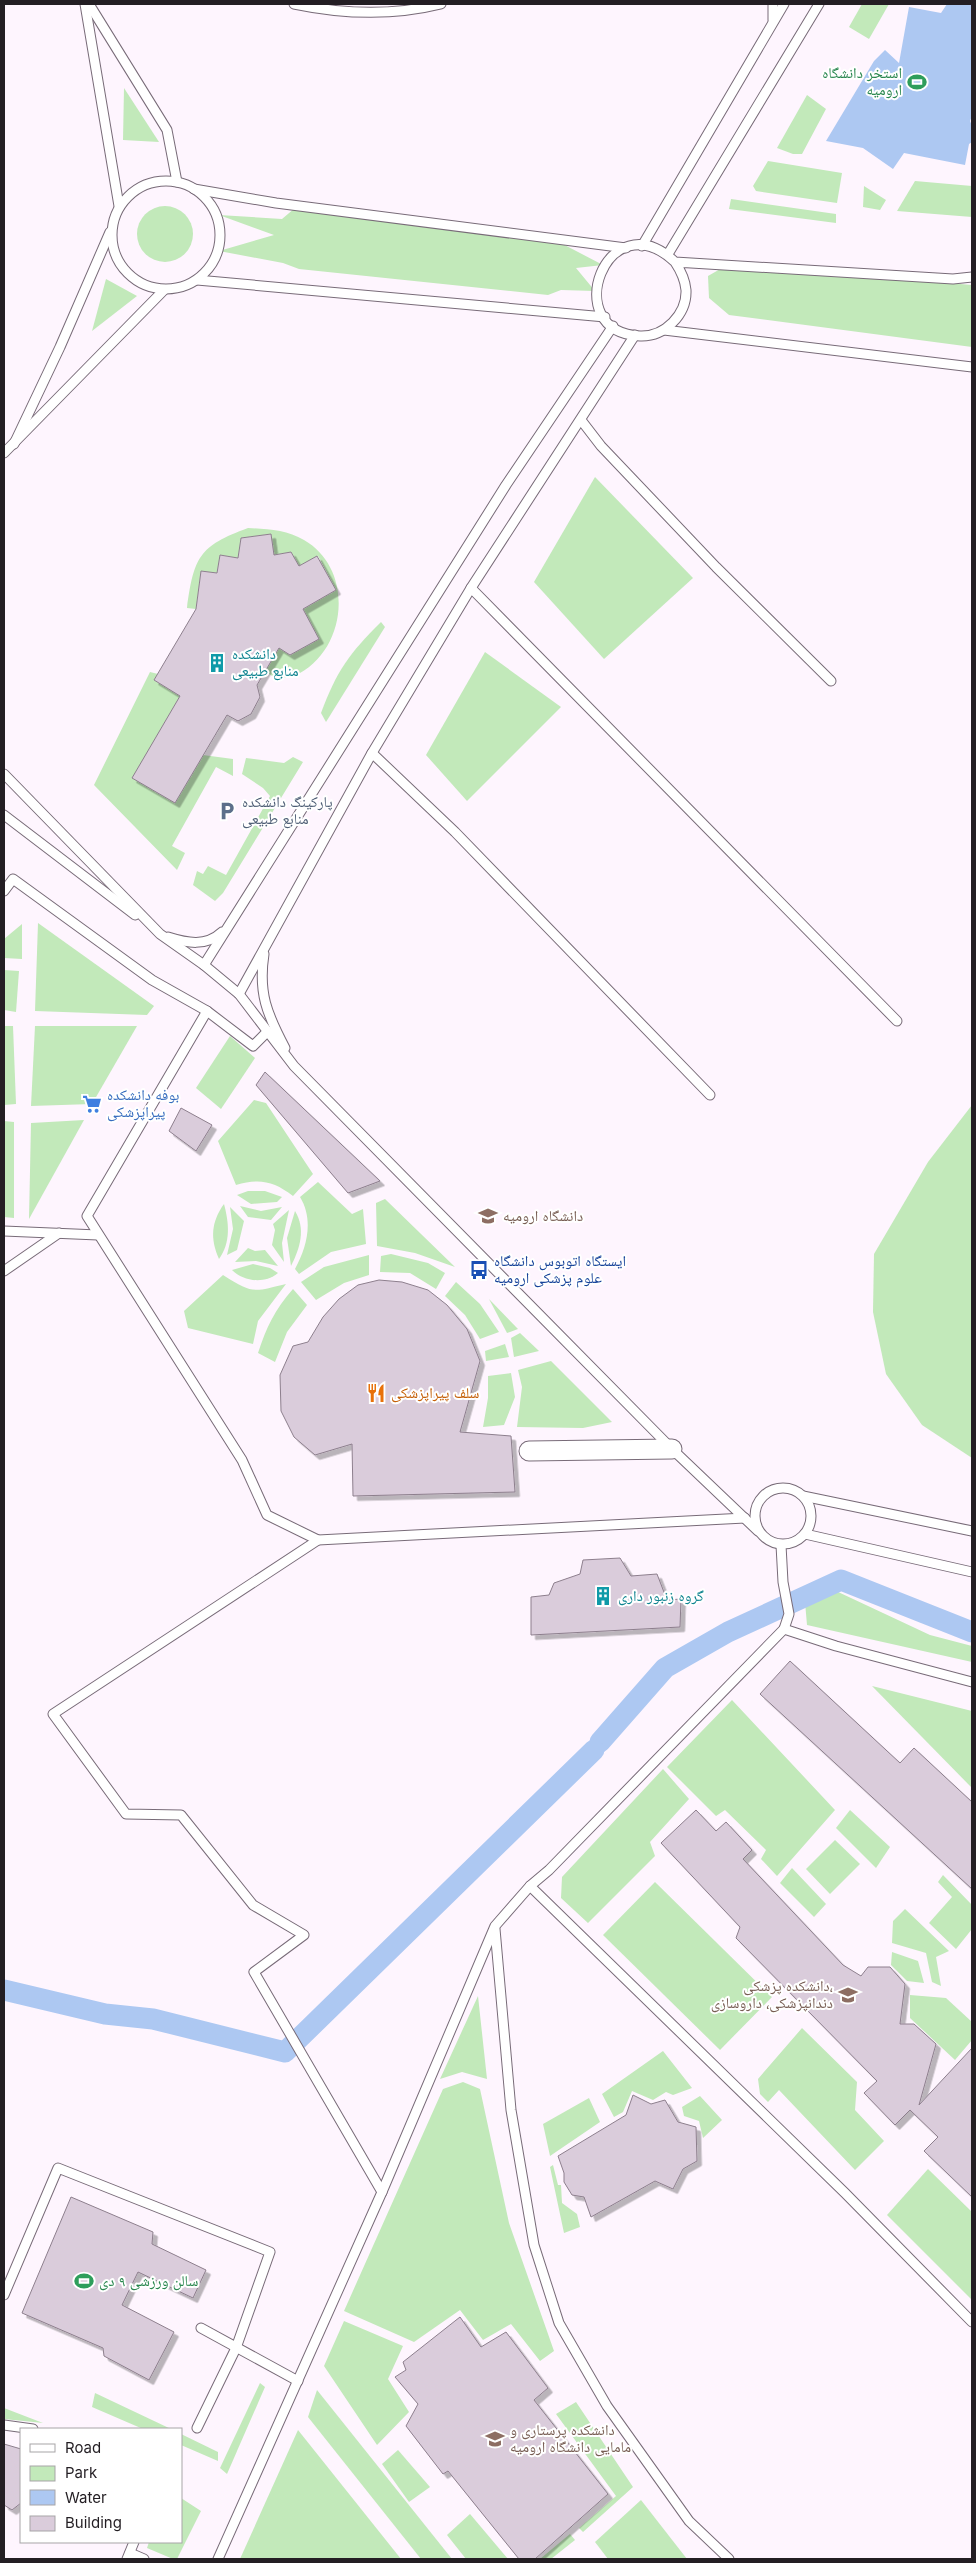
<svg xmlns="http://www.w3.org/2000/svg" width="976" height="2563" viewBox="0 0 976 2563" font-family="Inter,'Noto Naskh Arabic',sans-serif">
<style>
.green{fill:#c2e9ba}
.water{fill:#adc8f2}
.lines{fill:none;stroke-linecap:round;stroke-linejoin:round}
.canal{stroke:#adc8f2;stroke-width:21}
.building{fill:#daccdb;stroke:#8d7f8d;filter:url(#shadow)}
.lane-casing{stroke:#786b78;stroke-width:11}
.street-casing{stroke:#786b78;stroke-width:21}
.lane{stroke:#fff;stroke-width:9}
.street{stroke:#fff;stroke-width:19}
.labels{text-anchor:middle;stroke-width:4;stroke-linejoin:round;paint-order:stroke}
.leisure-label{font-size:15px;fill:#27864d;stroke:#fff;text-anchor:end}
.culture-label{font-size:15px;fill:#0d838f;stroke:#fff;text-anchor:start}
.service-label{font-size:15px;fill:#4e5e75;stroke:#fff;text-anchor:start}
.shop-label{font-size:15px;fill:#366cbe;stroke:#fff;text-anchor:start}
.education-label{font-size:15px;fill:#785e54;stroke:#fff;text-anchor:start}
.transit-label{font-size:15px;fill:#164399;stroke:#fff;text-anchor:start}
.food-label{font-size:15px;fill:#c56008;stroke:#fff;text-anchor:start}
</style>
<defs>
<filter id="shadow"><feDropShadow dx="4.5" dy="4.5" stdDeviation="0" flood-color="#0004"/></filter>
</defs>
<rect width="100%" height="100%" fill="#fef5fe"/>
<g class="green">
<polygon points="862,4 889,4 869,39 849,27"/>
<polygon points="124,88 159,142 123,140"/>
<polygon points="807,95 826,109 802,154 793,154 777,148"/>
<polygon points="768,161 842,173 837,203 756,191 753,186"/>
<polygon points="915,181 972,186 972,217 897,211"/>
<polygon points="864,186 886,200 880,210 863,207"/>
<polygon points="731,199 836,214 836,223 729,209"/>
<circle cx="165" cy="234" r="28"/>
<polygon points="295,208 555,240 603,265 576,268 595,291 561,290 548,295 299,269 283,263 219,251 274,235 219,215 282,219"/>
<polygon points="722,268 835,273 972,285 972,347 729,315 709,298 708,276"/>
<polygon points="106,279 137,296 92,331"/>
<polygon points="595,477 693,578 604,659 534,582"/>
<path d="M 248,528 C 268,529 287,530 304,540 C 356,570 347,653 294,676 C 288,678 280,677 275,678 L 265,671 L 279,648 L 290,655 L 319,639 L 303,609 L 336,590 L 318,556 L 299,566 L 291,552 L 274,555 L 270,534 L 241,538 L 238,558 L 220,555 L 217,573 L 201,571 L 196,609 L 187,608 C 194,557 199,546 248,528 Z"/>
<path d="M 381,622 L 385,627 L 326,722 L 321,713 C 337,670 349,654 381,622 Z"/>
<polygon points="485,652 561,707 467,801 426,755"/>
<polygon points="150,672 158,674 154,680 180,696 133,778 175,803 203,755 233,759 233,776 216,767 172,846 185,853 177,870 94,785"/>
<polygon points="293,757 303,762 223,893 215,901 193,885 197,871 203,874 208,866 226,875 270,796 263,788 242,774 246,758 284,763"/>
<polygon points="38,923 154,1006 147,1015 35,1011"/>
<polygon points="22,924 22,959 4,958 4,939"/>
<polygon points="4,970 19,971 16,1012 4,1010"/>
<polygon points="4,1026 13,1026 16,1104 4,1105"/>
<polygon points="35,1026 137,1026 92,1104 31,1106"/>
<polygon points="230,1036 255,1058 221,1109 196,1088"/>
<path d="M 254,1100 L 266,1103 L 313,1174 L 293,1196 C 274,1181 259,1178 236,1185 L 218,1141 Z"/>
<polygon points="972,1105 972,1458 922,1425 886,1374 873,1312 874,1254 928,1162"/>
<polygon points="84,1120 29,1219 31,1123"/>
<polygon points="4,1121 14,1122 14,1218 4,1217"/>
<path d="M 318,1182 L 352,1214 L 363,1209 L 366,1244 L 331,1252 L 299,1274 L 295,1269 C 307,1247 314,1220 300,1197 Z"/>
<polygon points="248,1191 265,1191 282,1197 277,1202 251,1204 237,1195"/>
<polygon points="385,1199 455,1267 415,1253 377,1246 376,1203"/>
<path d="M 224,1204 C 229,1223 231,1242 219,1259 C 210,1239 211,1222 224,1204 Z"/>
<polygon points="240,1206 261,1211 282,1207 271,1220 248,1217"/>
<polygon points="230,1207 244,1221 237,1250 227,1255 233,1229"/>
<polygon points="289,1210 282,1243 284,1262 272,1245 275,1230 273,1224"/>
<path d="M 295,1211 C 306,1229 300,1248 291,1266 L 287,1238 Z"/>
<polygon points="248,1248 255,1251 265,1250 278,1266 256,1261 235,1262"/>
<polygon points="391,1254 428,1263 445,1273 436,1289 410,1273 380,1272 381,1256"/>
<polygon points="369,1255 369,1275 344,1283 316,1300 301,1282 324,1267"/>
<path d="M 253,1264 L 270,1268 L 278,1273 C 265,1284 244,1282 232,1270 Z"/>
<path d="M 223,1275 C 253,1294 253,1292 286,1284 L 258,1321 L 253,1344 L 188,1328 L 184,1311 Z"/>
<polygon points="456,1282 480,1304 499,1332 480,1339 465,1315 445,1296"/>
<path d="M 293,1289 L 307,1305 L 287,1332 L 275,1362 L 258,1353 C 266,1328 275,1309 293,1289 Z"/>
<polygon points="489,1299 518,1329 507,1333"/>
<polygon points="520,1333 539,1351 514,1357 511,1338"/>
<polygon points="505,1344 509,1357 486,1361 485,1351"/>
<polygon points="551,1361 612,1422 583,1428 517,1427 522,1387 518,1370"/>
<polygon points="511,1373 515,1397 504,1425 483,1427 488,1398 488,1376"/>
<polygon points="816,1591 836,1591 930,1635 972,1646 972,1662 807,1625 805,1602"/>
<polygon points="872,1686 972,1711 972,1788"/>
<polygon points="732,1700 835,1810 777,1876 761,1859 766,1850 725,1810 716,1816 667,1767"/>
<polygon points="663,1769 689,1799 650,1842 655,1856 588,1923 561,1898 562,1877"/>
<polygon points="850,1810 890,1847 876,1868 836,1828"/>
<polygon points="835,1840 860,1864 830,1894 806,1869"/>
<polygon points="792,1868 826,1904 814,1917 780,1883"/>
<polygon points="943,1875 972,1905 972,1929 956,1949 929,1923 952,1897 938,1882"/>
<polygon points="655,1882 772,1997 720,2050 603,1935"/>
<polygon points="905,1909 949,1951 936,1957 941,1986 932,1982 926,1953 892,1943 893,1921"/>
<polygon points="892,1952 918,1961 924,1983 907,1981 891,1965"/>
<polygon points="910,1995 946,1998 972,2022 972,2040 955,2060 910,2018"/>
<polygon points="478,1996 487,2079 462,2072 440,2079"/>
<polygon points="802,2028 857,2082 855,2110 884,2141 855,2170 779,2090 768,2102 760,2094 758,2079"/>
<polygon points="663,2051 692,2088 673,2095 666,2092 653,2100 632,2091 623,2112 614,2117 602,2094"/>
<polygon points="463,2082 480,2089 509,2223 554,2351 540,2361 511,2324 483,2340 460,2310 414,2342 344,2311 443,2089"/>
<polygon points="700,2096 722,2120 703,2138 699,2121 684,2116 682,2107"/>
<polygon points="589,2098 600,2122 550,2156 543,2124"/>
<polygon points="553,2165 558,2185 561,2185 562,2203 577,2214 580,2227 564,2233 550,2167"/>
<polygon points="928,2169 972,2212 972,2300 887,2215"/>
<polygon points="344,2321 403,2346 388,2379 409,2412 377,2445 324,2366"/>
<polygon points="260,2383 265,2387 227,2474 220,2468"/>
<polygon points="317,2390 452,2559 421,2559 308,2417"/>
<polygon points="95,2393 171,2429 143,2429 92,2407"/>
<polygon points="576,2402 633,2487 583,2532 579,2528 616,2496 556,2414"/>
<polygon points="4,2408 43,2423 4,2419"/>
<polygon points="298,2430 401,2559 240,2559"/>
<polygon points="181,2434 218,2452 218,2461 181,2445"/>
<polygon points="398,2450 430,2487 409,2502 382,2464"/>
<polygon points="181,2498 201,2511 177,2559 173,2559 147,2548 149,2542 181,2542"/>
<polygon points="641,2500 687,2559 608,2559 595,2542"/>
<polygon points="470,2514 508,2559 466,2559 447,2535"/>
<polygon points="570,2534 575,2540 551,2559 540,2559"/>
</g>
<polygon class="water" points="947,4 972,4 972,116 970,121 972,126 972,142 969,144 965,165 904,153 893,169 863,148 826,141 874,61 885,50 899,63 909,7 941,13"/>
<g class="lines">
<g class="canal">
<polyline points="600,1742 665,1668 728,1632 841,1580 972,1632"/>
<polyline points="4,1990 105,2014 153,2019 285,2052 594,1750"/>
</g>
</g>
<g class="building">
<polygon points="271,534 274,555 291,552 299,566 317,556 336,590 303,609 319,639 290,655 279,648 257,685 260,697 251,714 238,721 227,715 175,803 132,778 180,696 154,680 196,609 201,571 217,573 220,555 238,558 241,538"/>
<polygon points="265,1072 380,1181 348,1193 256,1085"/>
<polygon points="181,1108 212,1125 196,1151 169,1131"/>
<polygon points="379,1280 402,1282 428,1290 447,1305 467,1329 480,1361 460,1432 511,1436 515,1492 353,1496 352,1444 315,1455 294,1437 281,1411 280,1375 293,1346 308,1342 323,1317 339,1299 358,1285"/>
<polygon points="620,1558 631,1576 657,1574 667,1600 681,1599 680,1627 531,1635 531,1597 549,1595 554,1583 580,1574 583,1560"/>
<polygon points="790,1661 900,1763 914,1748 972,1802 972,1889 760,1694"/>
<polygon points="696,1810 716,1831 726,1822 752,1850 743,1859 843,1965 861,1976 868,1967 890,1967 905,1984 900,2024 914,2024 936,2044 919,2105 972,2048 972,2197 924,2151 938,2137 910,2110 895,2125 864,2093 877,2081 736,1938 740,1927 661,1843"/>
<polygon points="633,2095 651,2104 665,2100 678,2122 696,2127 697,2161 683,2169 673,2189 655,2181 591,2217 584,2197 572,2195 564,2182 564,2173 558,2156 626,2115"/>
<polygon points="71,2197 153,2232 152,2244 206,2270 193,2298 138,2272 122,2305 174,2332 149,2380 104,2356 103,2348 22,2313"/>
<polygon points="460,2317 481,2347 506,2332 548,2388 534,2400 608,2494 535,2559 519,2559 448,2471 443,2474 406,2426 418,2404 395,2377 406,2370 403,2362"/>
<polygon points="4,2444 21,2449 21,2503 12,2510 4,2505"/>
</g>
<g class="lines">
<g class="lane-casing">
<g id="lane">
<polyline points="85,4 119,206"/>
<polyline points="89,4 167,130 177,182"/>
<path d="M 294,4 C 342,14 393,16 441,4"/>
<polyline points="773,4 773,20"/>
<circle cx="166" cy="235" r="54"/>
<polyline points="194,189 276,203 626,248"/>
<polyline points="642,246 784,4"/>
<polyline points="668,254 819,4"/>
<path d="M 675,262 C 681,271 685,279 686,290 C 687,314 665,337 640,336 C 557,332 607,198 675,262 L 953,279 L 972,277"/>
<polyline points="197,280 605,317"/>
<polyline points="664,330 972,367"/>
<polyline points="581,420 601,446 716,567 831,681"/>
<polyline points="14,444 60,347 110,232"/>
<polyline points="4,453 164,290"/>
<polyline points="471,588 897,1021"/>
<polyline points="372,753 455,832 710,1095"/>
<polyline points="4,774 160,934 204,965 239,994 294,1066 672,1449 758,1531"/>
<polyline points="4,815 135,915"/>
<polyline points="4,891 13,879 152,980 207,1011 253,1046 267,1032"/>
<path d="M 168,937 C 187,943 206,947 222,932"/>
<path d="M 264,954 C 258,993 267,1014 285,1048"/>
<polyline points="204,965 506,485 613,326"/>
<polyline points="239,994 372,753 471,588 635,335"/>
<polyline points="207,1011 87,1216 242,1460 267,1515 318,1540 745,1518"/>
<polyline points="4,1231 98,1235"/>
<polyline points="4,1271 59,1233"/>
<circle cx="783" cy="1516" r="28"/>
<polyline points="803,1496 972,1531"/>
<polyline points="805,1534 972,1572"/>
<polyline points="318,1540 53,1714 126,1814 181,1815 253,1905 304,1935 254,1972 382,2192"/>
<polyline points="784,1629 836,1646 972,1682"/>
<polyline points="530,1886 845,2193 972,2322"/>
<polyline points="495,1929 511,2110 534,2245 559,2323 607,2406 689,2521 729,2559"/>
<polyline points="4,2295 58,2168 270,2252 236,2348 197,2428"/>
<polyline points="201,2328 298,2381"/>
<polyline points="4,2425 33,2429"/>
<polyline points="130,2553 144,2559"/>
<polyline points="127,2559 134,2542"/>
<polyline points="218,2559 382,2192 495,1926 530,1886 549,1870 784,1629 789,1614 783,1582 781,1545"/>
</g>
</g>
<g class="street-casing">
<polyline id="street" points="529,1451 672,1449"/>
</g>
<use href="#lane" class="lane"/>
<use href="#street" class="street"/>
</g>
<defs>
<g id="stadium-bare" transform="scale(1.5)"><path d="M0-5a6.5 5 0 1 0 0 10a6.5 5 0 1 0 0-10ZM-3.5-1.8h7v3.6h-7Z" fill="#2e9e5b" stroke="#fff" stroke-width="2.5" paint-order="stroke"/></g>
<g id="building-bare" transform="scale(1.5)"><path d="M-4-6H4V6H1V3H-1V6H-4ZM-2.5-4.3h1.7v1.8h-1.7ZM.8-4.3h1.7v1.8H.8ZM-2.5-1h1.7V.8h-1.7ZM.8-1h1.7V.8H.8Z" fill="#0f9aa8" stroke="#fff" stroke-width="2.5" paint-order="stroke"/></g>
<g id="parking-bare" transform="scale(1.5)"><path d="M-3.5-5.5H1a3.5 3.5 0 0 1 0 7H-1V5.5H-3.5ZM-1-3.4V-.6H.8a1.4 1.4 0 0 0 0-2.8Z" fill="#5c6f8a" stroke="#fff" stroke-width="2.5" paint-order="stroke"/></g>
<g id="supermarket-bare" transform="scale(1.5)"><path d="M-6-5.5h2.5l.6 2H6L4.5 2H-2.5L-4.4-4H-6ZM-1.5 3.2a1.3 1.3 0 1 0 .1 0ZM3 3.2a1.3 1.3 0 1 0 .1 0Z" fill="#3f7fe0" stroke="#fff" stroke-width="2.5" paint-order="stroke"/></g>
<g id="university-bare" transform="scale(1.5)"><path d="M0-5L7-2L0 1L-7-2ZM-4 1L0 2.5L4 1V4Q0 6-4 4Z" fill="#8d6e63" stroke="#fff" stroke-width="2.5" paint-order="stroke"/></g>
<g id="bus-bare" transform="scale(1.5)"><path d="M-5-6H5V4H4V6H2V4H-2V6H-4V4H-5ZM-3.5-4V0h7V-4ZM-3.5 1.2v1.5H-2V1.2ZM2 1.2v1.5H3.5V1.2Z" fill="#1a4fb4" stroke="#fff" stroke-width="2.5" paint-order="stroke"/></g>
<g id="restaurant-bare" transform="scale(1.5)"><path d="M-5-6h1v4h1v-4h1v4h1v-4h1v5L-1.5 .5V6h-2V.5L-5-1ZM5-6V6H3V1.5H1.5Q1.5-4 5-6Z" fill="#e8710a" stroke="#fff" stroke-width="2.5" paint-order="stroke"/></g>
</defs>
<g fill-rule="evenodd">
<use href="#stadium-bare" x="917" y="82"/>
<use href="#building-bare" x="217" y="663"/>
<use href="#parking-bare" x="227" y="811"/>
<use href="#supermarket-bare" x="92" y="1104"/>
<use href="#university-bare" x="488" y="1216"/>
<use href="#bus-bare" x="479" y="1270"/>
<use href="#restaurant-bare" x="376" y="1393"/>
<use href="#building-bare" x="603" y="1596"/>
<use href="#university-bare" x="848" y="1995"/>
<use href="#stadium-bare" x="84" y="2281"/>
<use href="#university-bare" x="495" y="2439"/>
</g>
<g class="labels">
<g class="leisure-label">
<text x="902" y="78">استخر دانشگاه<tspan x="902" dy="17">ارومیه</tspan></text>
<text x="99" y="2286" text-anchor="start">سالن ورزشی ۹ دی</text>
</g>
<g class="culture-label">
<text x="232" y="659">دانشکده<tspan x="232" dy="17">منابع طبیعی</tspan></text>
<text x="618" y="1601">گروه زنبور داری</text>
</g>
<g class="service-label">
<text x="242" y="807">پارکینگ دانشکده<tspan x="242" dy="17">منابع طبیعی</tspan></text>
</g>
<g class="shop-label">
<text x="107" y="1100">بوفه دانشکده<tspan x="107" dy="17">پیراپزشکی</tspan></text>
</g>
<g class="education-label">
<text x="503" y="1221">دانشگاه ارومیه</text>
<text x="833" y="1991" text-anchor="end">دانشکده پزشکی،<tspan x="833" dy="17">دندانپزشکی، داروسازی</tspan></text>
<text x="510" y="2435">دانشکده پرستاری و<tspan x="510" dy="17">مامایی دانشگاه ارومیه</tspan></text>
</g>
<g class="transit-label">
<text x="494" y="1266">ایستگاه اتوبوس دانشگاه<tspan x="494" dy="17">علوم پزشکی ارومیه</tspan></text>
</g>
<g class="food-label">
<text x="391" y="1398">سلف پیراپزشکی</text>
</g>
</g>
<rect width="976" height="2563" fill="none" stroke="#231e23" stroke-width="10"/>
<rect x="20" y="2428" width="162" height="115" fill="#ffffff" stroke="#a7a5a7"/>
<rect x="30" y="2444" width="25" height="8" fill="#ffffff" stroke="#a7a5a7"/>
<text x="65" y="2453" font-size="15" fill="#231e23">Road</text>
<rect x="30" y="2466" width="25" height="15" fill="#c2e9ba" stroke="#a7a5a7"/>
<text x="65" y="2478" font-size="15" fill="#231e23">Park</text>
<rect x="30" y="2490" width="25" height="15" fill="#adc8f2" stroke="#a7a5a7"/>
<text x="65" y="2503" font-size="15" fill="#231e23">Water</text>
<rect x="30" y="2516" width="25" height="15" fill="#daccdb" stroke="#a7a5a7"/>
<text x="65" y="2528" font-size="15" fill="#231e23">Building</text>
</svg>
